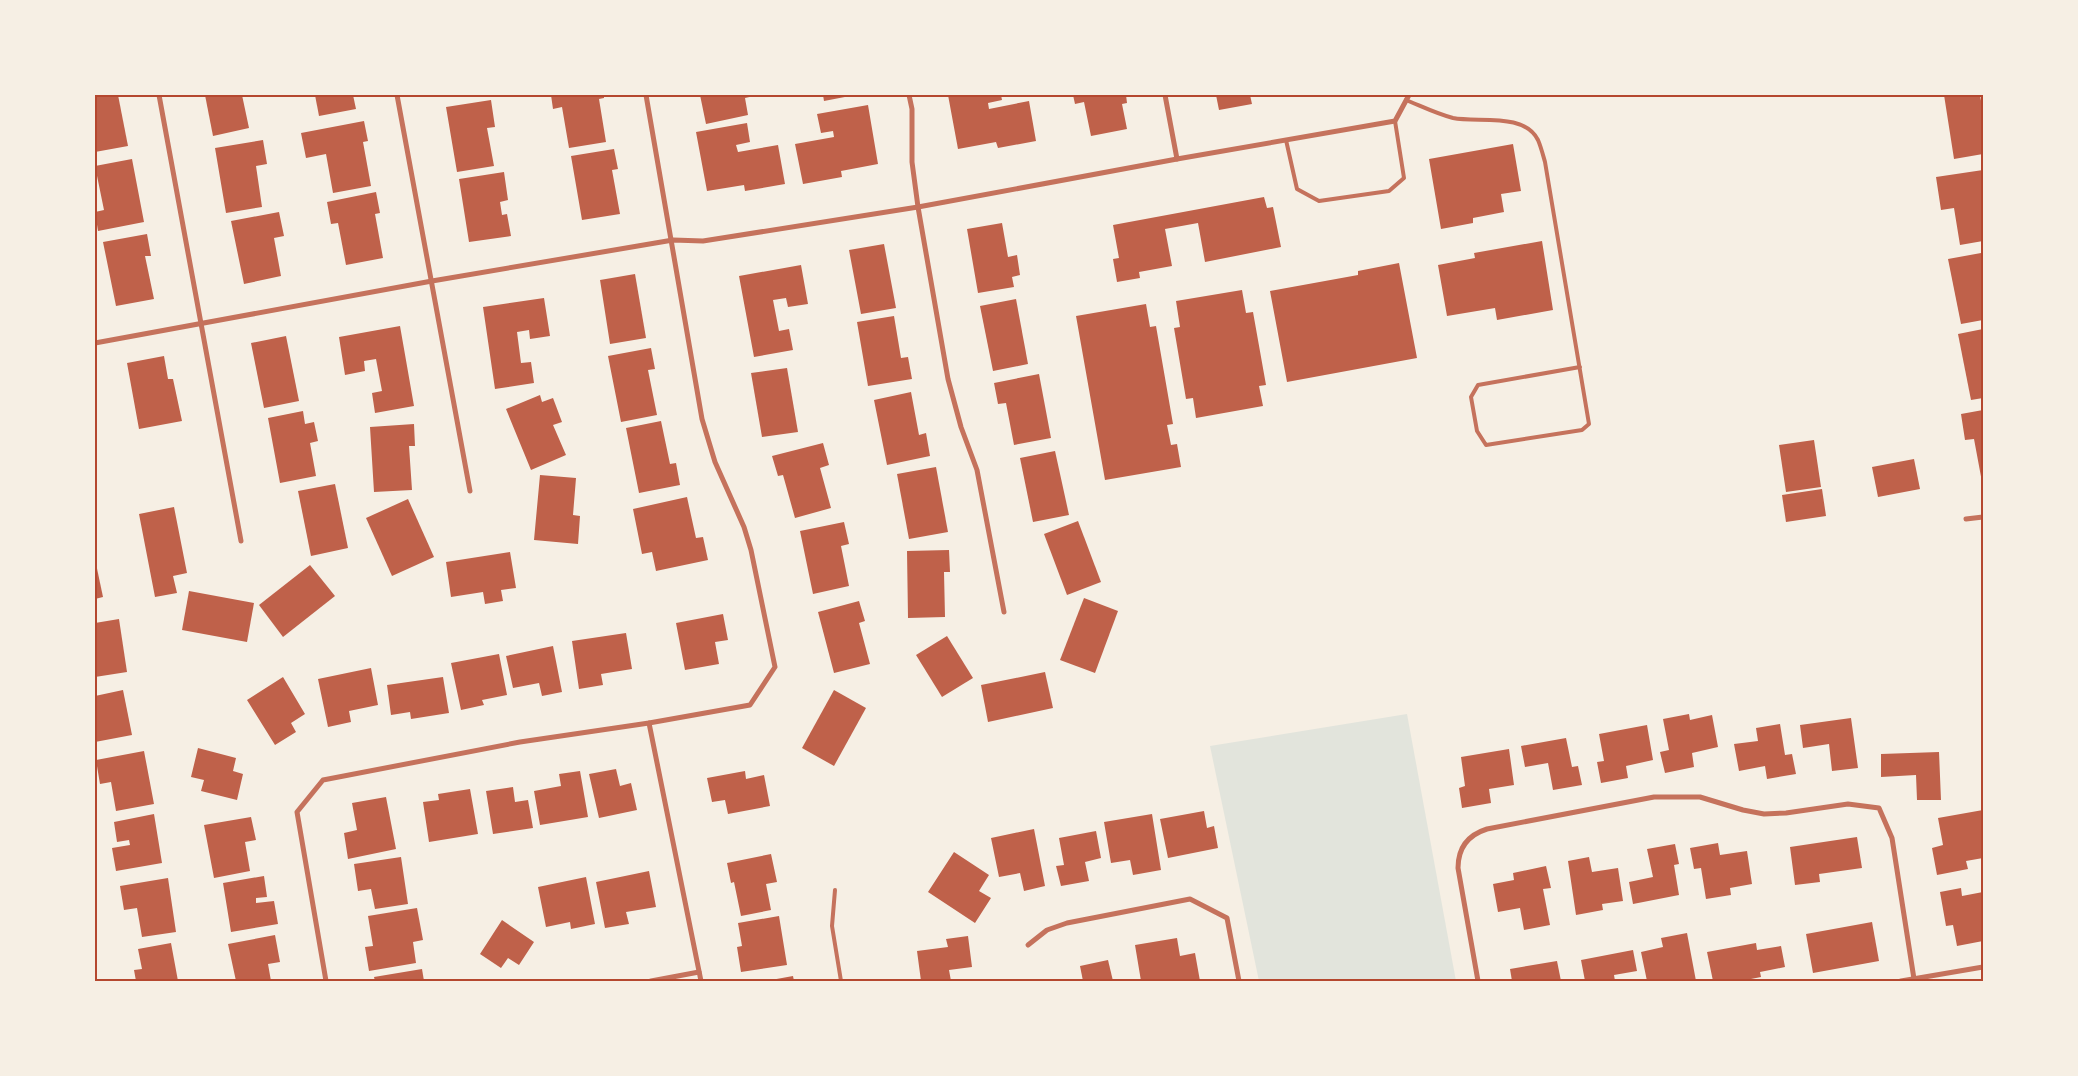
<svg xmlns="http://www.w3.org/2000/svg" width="2078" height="1076" viewBox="0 0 2078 1076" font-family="Roboto,sans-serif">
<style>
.green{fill:#e2e4dc}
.building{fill:#bf614a}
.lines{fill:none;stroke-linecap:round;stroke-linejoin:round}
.service{stroke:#c5725c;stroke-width:4}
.minor{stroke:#c5725c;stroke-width:5}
.neatline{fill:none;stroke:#b5482f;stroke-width:2}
</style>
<rect width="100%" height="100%" fill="#f6efe4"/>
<polygon class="green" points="1407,714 1456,981 1259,981 1210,746"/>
<g class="building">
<polygon points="95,95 118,95 128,146 95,152"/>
<polygon points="205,95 242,95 249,128 213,136"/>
<polygon points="315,95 353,95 356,109 319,116"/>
<polygon points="551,95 604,95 604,98 599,99 606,142 569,148 562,107 553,109"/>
<polygon points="700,95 754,95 754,96 745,98 748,115 706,124"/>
<polygon points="823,95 850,95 850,96 824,101"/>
<polygon points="948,95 1001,95 1002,100 988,103 989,109 1029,101 1036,141 998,148 996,142 958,149"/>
<polygon points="1073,95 1126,95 1127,103 1122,104 1127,129 1091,136 1084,102 1075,104"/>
<polygon points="1216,95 1250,95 1252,104 1219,110"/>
<polygon points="1944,95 1980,95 1983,112 1983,154 1954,159"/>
<polygon points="491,100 495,127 487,128 494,166 457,172 446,107"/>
<polygon points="868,105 878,164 841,171 842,177 803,184 795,144 834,137 833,131 821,133 817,114"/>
<polygon points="364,121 368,141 363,142 371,186 333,193 326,154 306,158 301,133"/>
<polygon points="747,123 750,142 736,145 738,152 778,145 785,184 745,191 744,185 707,191 696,132"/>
<polygon points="263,140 267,164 256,166 262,207 226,213 215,148"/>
<polygon points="1513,144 1521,191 1501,194 1504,212 1473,218 1473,223 1441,229 1429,159"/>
<polygon points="614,149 618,169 612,170 620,214 582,220 571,156"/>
<polygon points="132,159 144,222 98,231 95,212 104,210 95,166"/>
<polygon points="1983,170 1983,241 1960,245 1954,208 1941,210 1936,177"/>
<polygon points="504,172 508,200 500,202 502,215 507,214 511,236 469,242 459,179"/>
<polygon points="376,192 380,213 375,214 383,258 346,265 338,223 331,224 327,202"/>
<polygon points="1264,197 1267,208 1273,207 1281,247 1205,262 1198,223 1165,229 1172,266 1139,272 1140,278 1117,282 1113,259 1119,258 1113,225"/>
<polygon points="279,212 284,236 274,238 281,276 244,284 231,221"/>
<polygon points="1002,223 1008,257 1017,255 1020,275 1012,277 1014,287 978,293 967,229"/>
<polygon points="147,234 151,256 145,256 154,299 116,306 103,242"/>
<polygon points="1542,241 1553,310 1497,320 1495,308 1447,316 1438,265 1475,258 1474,253"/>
<polygon points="884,244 896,308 861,314 849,250"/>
<polygon points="1981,253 1983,261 1983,320 1961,324 1948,259"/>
<polygon points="1399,263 1417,358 1287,382 1270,291 1358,275 1358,271"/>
<polygon points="801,265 808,304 788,307 786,298 773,300 779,331 789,329 793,350 754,357 739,276"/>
<polygon points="635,274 646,338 610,344 600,280"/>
<polygon points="1242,290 1246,313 1253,312 1266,385 1259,386 1263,406 1196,418 1193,398 1186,399 1174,328 1180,327 1176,301"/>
<polygon points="544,298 550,336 530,339 529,330 517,332 521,363 531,362 534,383 495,389 483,307"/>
<polygon points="1016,299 1028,364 993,371 980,306"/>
<polygon points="1146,304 1150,327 1156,326 1173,424 1167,425 1171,445 1177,444 1181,467 1105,480 1076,316"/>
<polygon points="894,316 901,358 908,357 912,379 868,386 857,322"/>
<polygon points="400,326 414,406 375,413 372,393 382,391 376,359 364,361 365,371 345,375 339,337"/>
<polygon points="1983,329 1983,398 1971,400 1958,334"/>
<polygon points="286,336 299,401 264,408 251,343"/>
<polygon points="651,348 655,369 648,370 657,415 621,422 608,356"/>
<polygon points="164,356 168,379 173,379 182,421 139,429 127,363"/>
<polygon points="787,368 798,432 762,437 751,373"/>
<polygon points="1039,374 1051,438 1014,445 1006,403 998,404 994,383"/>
<polygon points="911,392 919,435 926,433 930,456 887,465 874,400"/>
<polygon points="540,395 542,402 553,398 562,422 553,425 566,455 531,470 506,409"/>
<polygon points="1983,410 1983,482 1982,482 1974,439 1965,440 1961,414"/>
<polygon points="303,411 305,424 314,422 318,441 310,443 316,476 280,483 268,418"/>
<polygon points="661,421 670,464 676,463 680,485 639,493 626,428"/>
<polygon points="414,424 415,446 409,446 412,490 374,492 370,427"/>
<polygon points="1814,440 1821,487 1786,492 1779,445"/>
<polygon points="823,443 829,465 820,468 831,508 795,518 783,475 778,476 772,456"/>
<polygon points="1055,451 1069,515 1033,522 1020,458"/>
<polygon points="1914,459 1920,489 1878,497 1872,467"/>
<polygon points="936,467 948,532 909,539 897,474"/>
<polygon points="540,475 576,478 573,515 580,516 578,544 534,540"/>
<polygon points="335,484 348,548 311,556 298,491"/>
<polygon points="1822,489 1826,516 1786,522 1782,495"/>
<polygon points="687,497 696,538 703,537 708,560 656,571 652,552 642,554 633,509"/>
<polygon points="408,499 434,557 392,576 366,518"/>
<polygon points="174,507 187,573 173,576 177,593 155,597 139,514"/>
<polygon points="1078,521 1101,582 1067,595 1044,534"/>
<polygon points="844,522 849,544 841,546 849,586 813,594 800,531"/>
<polygon points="949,550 950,572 944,572 945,617 908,618 907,551"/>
<polygon points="510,552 516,588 501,590 503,601 485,604 483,592 451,597 446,562"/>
<polygon points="95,559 103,597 95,599"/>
<polygon points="310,565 335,596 283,637 259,605"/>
<polygon points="189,591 254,603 247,642 182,630"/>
<polygon points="1084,598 1118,611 1095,673 1060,660"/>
<polygon points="859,601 865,621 859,623 870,664 834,673 818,612"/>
<polygon points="723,614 728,640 715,642 719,664 685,670 676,623"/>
<polygon points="119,619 127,672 95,677 95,623"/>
<polygon points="626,633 632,669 601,674 603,685 579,689 572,641"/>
<polygon points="947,636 973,678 942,697 916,655"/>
<polygon points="553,646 562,692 542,696 539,683 513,688 506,656"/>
<polygon points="499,654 507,695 482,700 484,705 461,710 451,663"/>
<polygon points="371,668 378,705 349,711 351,722 328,727 318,679"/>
<polygon points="1045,672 1053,708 988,722 981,685"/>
<polygon points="283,677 305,714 291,723 296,732 275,745 247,700"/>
<polygon points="443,677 449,713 411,719 410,712 391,715 387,685"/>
<polygon points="123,690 132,735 95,742 95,696"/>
<polygon points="834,690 866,708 834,766 802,748"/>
<polygon points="1689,714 1690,720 1712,715 1718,747 1692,753 1694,767 1665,773 1660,752 1669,750 1663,719"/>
<polygon points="1851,718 1858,768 1832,771 1829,744 1803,748 1800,725"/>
<polygon points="1780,724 1785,755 1792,754 1796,774 1767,779 1765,766 1739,771 1734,744 1758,741 1756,728"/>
<polygon points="1647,725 1653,760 1626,766 1628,778 1601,783 1597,762 1604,761 1599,734"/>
<polygon points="1566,738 1572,767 1578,766 1582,785 1553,790 1548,763 1525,767 1521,746"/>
<polygon points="198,748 236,758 233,771 243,774 237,800 201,791 204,780 191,777"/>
<polygon points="1509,749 1514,785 1489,789 1491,803 1462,808 1459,788 1465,786 1461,757"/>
<polygon points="144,751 154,804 116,811 111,782 100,784 96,760"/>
<polygon points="1939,752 1941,800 1917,800 1916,775 1881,777 1881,754"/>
<polygon points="616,769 620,786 631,783 637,810 599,818 589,774"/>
<polygon points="580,771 588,817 540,825 534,791 561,786 559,774"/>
<polygon points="745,771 746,779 764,775 770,806 728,814 725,800 712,802 707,778"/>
<polygon points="513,787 515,802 528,800 533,828 493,834 486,791"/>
<polygon points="470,789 478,834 429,842 423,802 439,800 438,794"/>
<polygon points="386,797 396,849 348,859 344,833 357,830 352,803"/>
<polygon points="1983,810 1983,858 1966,861 1968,869 1937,875 1932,848 1943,845 1938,818"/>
<polygon points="1204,811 1207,828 1214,826 1218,848 1168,858 1160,819"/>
<polygon points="154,814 162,863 116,871 112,848 130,845 129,840 117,842 114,822"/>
<polygon points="1152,814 1161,870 1133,875 1130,860 1111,863 1104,822"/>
<polygon points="251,817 256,840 245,842 250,871 214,878 204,825"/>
<polygon points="1034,829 1045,886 1024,891 1020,873 999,877 991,838"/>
<polygon points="1096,831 1101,858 1085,862 1089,881 1061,886 1056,866 1064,865 1059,838"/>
<polygon points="1857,837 1862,868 1819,874 1820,882 1795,885 1790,847"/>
<polygon points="1718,843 1720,855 1747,851 1752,884 1730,888 1731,895 1706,899 1701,868 1694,869 1690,848"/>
<polygon points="1675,844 1679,864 1674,865 1679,895 1633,904 1629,882 1653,877 1647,849"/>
<polygon points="954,852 989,875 979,891 991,898 975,923 928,892"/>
<polygon points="771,854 777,882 766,884 771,910 741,916 734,882 731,883 727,863"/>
<polygon points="401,857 408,904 375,909 371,889 358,891 354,864"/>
<polygon points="1589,857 1592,872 1618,868 1623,901 1602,904 1603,910 1576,915 1568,861"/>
<polygon points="1546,866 1551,888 1543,889 1550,925 1524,930 1520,908 1498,912 1493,884 1514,880 1513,873"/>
<polygon points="649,871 656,907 626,912 629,924 605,928 596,882"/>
<polygon points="264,876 267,897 256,898 256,903 274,901 278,924 231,932 223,883"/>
<polygon points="586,877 595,924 571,929 570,922 546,927 538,887"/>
<polygon points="168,878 176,932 142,937 137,908 124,910 120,886"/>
<polygon points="1961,888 1962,896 1983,892 1983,941 1957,946 1953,925 1946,926 1940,892"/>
<polygon points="417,908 423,940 413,942 416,963 369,971 365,947 373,946 368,916"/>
<polygon points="779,916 787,965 741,972 737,947 742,946 738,923"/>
<polygon points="502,920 534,942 519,965 508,958 501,968 480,954"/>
<polygon points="1872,922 1879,961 1813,973 1806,934"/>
<polygon points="1687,933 1696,981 1647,981 1641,952 1663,947 1661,938"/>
<polygon points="275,935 280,962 268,964 271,981 236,981 228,944"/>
<polygon points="968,936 972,967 949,970 951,981 921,981 917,951 948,947 946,939"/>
<polygon points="1177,938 1180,956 1195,953 1200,981 1141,981 1135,945"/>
<polygon points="171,943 178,981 136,981 134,970 142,969 138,949"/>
<polygon points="1756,943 1757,950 1781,946 1785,967 1760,972 1761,977 1741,981 1713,981 1707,952"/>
<polygon points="1633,950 1637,971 1614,975 1615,981 1585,981 1581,960"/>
<polygon points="1108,960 1113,981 1083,981 1080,966"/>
<polygon points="1557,961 1561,981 1512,981 1510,969"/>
<polygon points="422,969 424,981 375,981 374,977"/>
<polygon points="793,976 794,981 771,981 771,980"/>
</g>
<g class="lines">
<g class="service">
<path d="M 1406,100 C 1421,106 1437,114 1453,118 C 1478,123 1524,112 1538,140 C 1541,147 1543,155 1545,162 L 1589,424 L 1582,430 L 1486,445 L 1477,431 L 1471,397 L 1478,385 L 1580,367"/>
<polyline points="1286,140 1297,189 1319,201 1389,191 1404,178 1395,121"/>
<polyline points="835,890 832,926 841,981"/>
</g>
<g class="minor">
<polyline points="159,95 241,541"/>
<polyline points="397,95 470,491"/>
<polyline points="909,95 912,109 912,162 918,207 948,379 961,427 977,470 1004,612"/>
<polyline points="1165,95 1177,159"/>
<polyline points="95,343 432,281 673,240 703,241 918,207 1177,159 1395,121 1409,95"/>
<polyline points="1966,519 1983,517"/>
<polyline points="649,723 701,981"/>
<polyline points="1028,945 1047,930 1067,923 1190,899 1227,918 1239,981"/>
<polyline points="326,981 297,812 323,780 520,742 649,723 750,705 775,667 751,550 744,527 715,462 702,419 646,95"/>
<polyline points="651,981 699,972"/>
<path d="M 1478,981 L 1458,868 C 1458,848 1468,835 1487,829 L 1654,797 L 1700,797 L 1743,810 L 1764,814 L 1786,813 L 1848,804 L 1879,808 L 1892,838 L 1914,979"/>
<polyline points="1901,981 1983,967"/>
</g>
</g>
<rect width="2078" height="1076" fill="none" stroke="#f6efe4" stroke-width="192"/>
<rect x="96" y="96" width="1886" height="884" class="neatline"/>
</svg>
